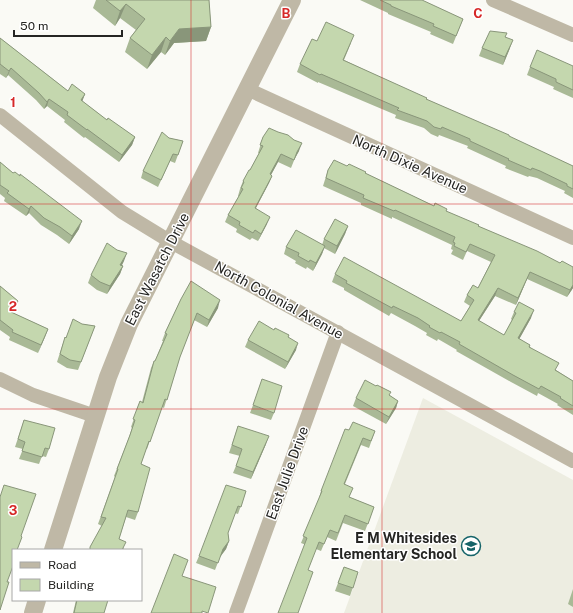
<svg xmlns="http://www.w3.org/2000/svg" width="573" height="613" viewBox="0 0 573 613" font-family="'Public Sans',sans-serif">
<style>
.built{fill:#edede1}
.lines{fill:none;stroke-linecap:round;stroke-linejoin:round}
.minor{stroke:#bfb8a6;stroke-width:14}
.tertiary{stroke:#bfb8a6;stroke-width:18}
.wall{fill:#a9b996}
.shaded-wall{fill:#89967a}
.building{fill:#c4d7ae;stroke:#89967a}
.grid{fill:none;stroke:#d62828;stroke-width:1;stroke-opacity:0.55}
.labels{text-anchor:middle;stroke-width:3;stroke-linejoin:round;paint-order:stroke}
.street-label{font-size:14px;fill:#252523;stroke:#fff}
.poi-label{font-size:14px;font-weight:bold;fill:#252523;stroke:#fff;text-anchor:end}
.grid-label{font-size:13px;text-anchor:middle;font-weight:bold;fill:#d62828;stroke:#fff;stroke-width:3;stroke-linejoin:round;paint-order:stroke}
</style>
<rect width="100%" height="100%" fill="#fafaf5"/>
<polygon class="built" points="423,398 573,480 573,613 344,613"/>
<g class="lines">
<g class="minor">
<polyline points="493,0 573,35"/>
<polyline points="247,89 573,238"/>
<polyline points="0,115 122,212 171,242 573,461"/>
<polyline points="0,379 33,395 95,416"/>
<polyline points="236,613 338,332"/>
</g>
<g class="tertiary">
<polyline points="53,550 108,377 129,324 292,0"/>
<polyline points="33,613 37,600"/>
</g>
</g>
<g class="wall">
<polygon points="96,0 209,0 211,27 206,41 174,43 165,55 161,52 147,69 125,52 130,38 136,30 120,18 115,26 93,8"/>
<polygon points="360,0 422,0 422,1 463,19 453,44 430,34 431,32 388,14 388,13"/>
<polygon points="507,33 505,37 510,48 503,65 479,56 482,48"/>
<polygon points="0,38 68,91 85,94 82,101 107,120 135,137 132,145 119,162 85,137 84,138 64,122 65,120 47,106 44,109 36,100 8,75 6,78 0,74"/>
<polygon points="317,41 351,43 344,60 426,99 573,166 573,198 564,193 565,191 537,178 529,176 528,177 505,168 506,166 467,148 468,146 439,135 438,137 431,134 424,128 395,118 396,115 318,82 318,83 297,72 300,64"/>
<polygon points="573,66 573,98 553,89 554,87 527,75 530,67"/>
<polygon points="263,137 299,151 295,158 291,168 278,162 271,175 272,176 269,183 256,208 267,224 258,241 252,238 250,240 236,232 237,229 225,222 228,215 239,196 238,196 240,189 243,181 250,170 259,153 258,153"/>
<polygon points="169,138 183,141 175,163 170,161 158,187 141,178 143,171"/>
<polygon points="0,162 79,229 69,244 57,235 41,225 29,213 26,216 4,201 5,198 0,194"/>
<polygon points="347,166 365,173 434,206 560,263 573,267 573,288 567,297 527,279 516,305 495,296 479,321 504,335 512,320 511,319 514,312 531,318 519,339 530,345 530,347 556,370 573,381 573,415 557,405 558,404 538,393 537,396 511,382 456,351 457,350 438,339 437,341 426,335 427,333 415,326 391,313 389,316 344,290 344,288 332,282 335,274 461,321 470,306 464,302 467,295 478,288 491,262 467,251 463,260 451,254 453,250 451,249 452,245 392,217 392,219 361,205 361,203 323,186 328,170"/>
<polygon points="348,226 345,234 335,254 324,248 322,254 313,271 307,267 306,269 295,263 296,261 284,254 286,247 322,245 324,239"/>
<polygon points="124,261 122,265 123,266 120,274 107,294 97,290 88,283 91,275"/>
<polygon points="0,286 18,301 15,309 13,313 48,329 38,353 9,340 10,337 0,330"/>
<polygon points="181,299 218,308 207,327 194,320 179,359 164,408 162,407 147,449 146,449 141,464 138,512 135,520 126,517 119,539 124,549 123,550 90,550 102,526 98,524 115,477 114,476 128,440 132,428 131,427 140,401 142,402 151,368 154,361 155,361 163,341 162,341 165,333"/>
<polygon points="82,324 95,326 78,370 67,368 57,362 65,337 66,338"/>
<polygon points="274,330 289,335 288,337 296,350 285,369 245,347 248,340"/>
<polygon points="389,395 398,401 396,408 386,424 353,406 356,398"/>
<polygon points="253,405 274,413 271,420 250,413"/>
<polygon points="24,420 49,449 46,457 42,456 39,464 19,459 23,449 15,447"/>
<polygon points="238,426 266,444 251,479 233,473 240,456 229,453"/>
<polygon points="349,430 375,431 369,448 361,445 345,484 349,497 374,507 365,531 343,523 336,541 327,537 321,551 301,543 319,499 319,498 321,491"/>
<polygon points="246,491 238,514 235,513 228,533 229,541 226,549 220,557 215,570 196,563 199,556"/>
<polygon points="344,567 358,572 350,596 335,591"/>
<polygon points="573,589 573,607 568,604"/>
<polygon points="76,600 104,613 73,613"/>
</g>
<g class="shaded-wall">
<polygon points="126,4 120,18 115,26 120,11"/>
<polygon points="211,27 206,41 174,43 165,55 170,41 179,29"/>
<polygon points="166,37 161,52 147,69 152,55"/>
<polygon points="513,40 510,48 503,65 505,57"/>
<polygon points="11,68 8,75 6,78 9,71"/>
<polygon points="85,94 82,102 81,100"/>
<polygon points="49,99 47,106 44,109 47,102"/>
<polygon points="135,137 132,145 119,162 122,155"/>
<polygon points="302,143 299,151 294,160 297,152"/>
<polygon points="281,154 278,162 267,182 270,174"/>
<polygon points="272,176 269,183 252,215 255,208"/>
<polygon points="31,206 29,213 26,216 29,209"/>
<polygon points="270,217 267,224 258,241 261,234"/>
<polygon points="82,221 79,229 69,244 72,236"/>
<polygon points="348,226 345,234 335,254 337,246"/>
<polygon points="325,246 322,254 313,271 316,263"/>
<polygon points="127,253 124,261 118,272 120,265"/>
<polygon points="123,266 120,274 107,294 110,286"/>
<polygon points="530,272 527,279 516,305 518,298"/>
<polygon points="573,285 573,288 567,297 570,290"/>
<polygon points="498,288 495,296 475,327 478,320"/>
<polygon points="220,300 218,308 207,327 209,320"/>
<polygon points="18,301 15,309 8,319 11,312"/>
<polygon points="534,310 531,318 516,345 518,338"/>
<polygon points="48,329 45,337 38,353 41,345"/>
<polygon points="298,343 296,350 285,369 288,362"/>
<polygon points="398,401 396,408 386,424 389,417"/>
<polygon points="269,436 266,444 251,479 253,472"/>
<polygon points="229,541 226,549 220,557 215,570 223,549"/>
</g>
<g class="building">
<polygon points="106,0 209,0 211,27 179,29 170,41 166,37 152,55 130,38 145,19 126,4 120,11"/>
<polygon points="380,0 422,0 463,19 456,36 433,26 434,24 391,6 391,5"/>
<polygon points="326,22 354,35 343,60 427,98 426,99 509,135 509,136 573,166 573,189 567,186 567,184 540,171 532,168 531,170 508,160 509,159 470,141 470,139 442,127 441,129 434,127 427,121 397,110 399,108 321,74 320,75 300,64 312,39 317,41"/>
<polygon points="490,31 507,33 505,37 513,40 505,57 482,48"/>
<polygon points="0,38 68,91 72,84 85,94 81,100 107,120 108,118 135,137 122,155 87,129 87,130 67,115 68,112 49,99 47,102 39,93 11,68 9,71 0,64"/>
<polygon points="537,50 573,66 573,90 556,82 556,79 530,67"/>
<polygon points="269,128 278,132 288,135 294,140 302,143 297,152 294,160 281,154 270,174 272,176 255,208 270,217 261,234 255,230 253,233 239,225 240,222 228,215 243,189 241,188 244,182 243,181 249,170 250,170 263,146 260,145 263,137"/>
<polygon points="162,132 169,138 183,141 178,155 173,154 161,180 143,171"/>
<polygon points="334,160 347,166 349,164 366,172 365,173 434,206 435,203 447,209 446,211 479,225 478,226 537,251 560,263 562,261 573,267 573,285 570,290 530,272 518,298 498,288 478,320 504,335 516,313 514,312 519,302 534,310 518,338 530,345 529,347 559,363 555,370 573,381 573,406 560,398 561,397 541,386 539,389 513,375 459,344 460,342 441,332 440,333 429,327 430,326 418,318 393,306 392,308 346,283 347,281 335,274 344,257 461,321 474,300 467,295 473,285 478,288 495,255 470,244 466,252 454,246 455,243 453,242 455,237 395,210 394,211 363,198 364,195 326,178 328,170"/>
<polygon points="0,162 13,173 15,172 20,176 20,174 82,221 72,236 60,227 44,218 31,206 29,209 7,193 9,191 0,185"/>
<polygon points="335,219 348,226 337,246 324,239"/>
<polygon points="296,230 325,246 316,263 310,260 309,262 298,256 299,253 286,247"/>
<polygon points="107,243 117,250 127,253 120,265 123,266 110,286 100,282 91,275"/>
<polygon points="191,281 220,300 209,320 197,313 180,357 167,400 165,399 150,442 149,441 141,464 150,468 138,512 128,510 119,539 126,542 122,550 90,550 90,547 106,518 101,517 118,469 117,469 130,435 135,420 133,419 140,401 143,403 154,361 155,361 167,334 165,333 181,299"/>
<polygon points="0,286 18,301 11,312 48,329 41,345 12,332 13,330 0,320"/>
<polygon points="73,319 82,324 95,326 81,362 70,360 60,354 65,337 66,338"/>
<polygon points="259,321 274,330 275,328 289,335 288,337 298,343 288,362 248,340"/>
<polygon points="262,379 282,386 274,413 253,405"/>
<polygon points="365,380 376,386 377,385 391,392 389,395 398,401 389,417 356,398"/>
<polygon points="24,420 55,428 49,449 45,448 42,457 22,451 25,442 18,439"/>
<polygon points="353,422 375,431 371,441 363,438 344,484 353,488 349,497 374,507 368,524 345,515 338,533 330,530 324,544 319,542 308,570 313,572 298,613 278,613 307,538 303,536 322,491 321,491 345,429 349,430"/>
<polygon points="238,426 269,436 253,472 236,466 242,449 232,445"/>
<polygon points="4,485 36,494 21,536 22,537 17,550 13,550 13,566 7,582 9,582 0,610 0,497"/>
<polygon points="226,485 246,491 241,507 238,506 228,533 229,541 223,549 218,563 199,556"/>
<polygon points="174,554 188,560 182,576 216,587 208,613 202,611 202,613 151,613"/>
<polygon points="344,567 358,572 353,588 338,583"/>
<polygon points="77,600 108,600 104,613 74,613"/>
</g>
<path class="grid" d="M 191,0 L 191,613M 382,0 L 382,613M 0,204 L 573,204M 0,409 L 573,409"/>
<defs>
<g id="school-ring" transform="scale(1)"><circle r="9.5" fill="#fff" stroke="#156469" stroke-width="1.5"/><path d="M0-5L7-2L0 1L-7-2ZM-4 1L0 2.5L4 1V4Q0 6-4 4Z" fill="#156469"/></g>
</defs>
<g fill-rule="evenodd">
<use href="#school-ring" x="471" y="546"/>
</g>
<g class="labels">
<g class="street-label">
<text transform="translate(410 164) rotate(24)" y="5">North Dixie Avenue</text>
<text transform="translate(157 269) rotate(-63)" y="5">East Wasatch Drive</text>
<text transform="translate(279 300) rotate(29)" y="5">North Colonial Avenue</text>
<text transform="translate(287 473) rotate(-70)" y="5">East Julie Drive</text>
</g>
<g class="poi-label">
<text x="457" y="543">E M Whitesides<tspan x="457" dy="16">Elementary School</tspan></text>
</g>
</g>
<g class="grid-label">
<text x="286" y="18">B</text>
<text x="478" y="18">C</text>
<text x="13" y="107">1</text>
<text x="13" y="311">2</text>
<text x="13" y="515">3</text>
</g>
<rect x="12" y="549" width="130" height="52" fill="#ffffff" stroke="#a8a8a7"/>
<rect x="20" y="562" width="20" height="6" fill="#bfb8a6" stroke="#a8a8a7"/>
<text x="48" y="569" font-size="12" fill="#252523">Road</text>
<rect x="20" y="579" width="20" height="12" fill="#c4d7ae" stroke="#a8a8a7"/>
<text x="48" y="589" font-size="12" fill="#252523">Building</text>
<path d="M14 30v6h108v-6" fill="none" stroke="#252523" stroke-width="2"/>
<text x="20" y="30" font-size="12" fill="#252523" stroke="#ffffff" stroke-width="3" paint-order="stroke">50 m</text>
</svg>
